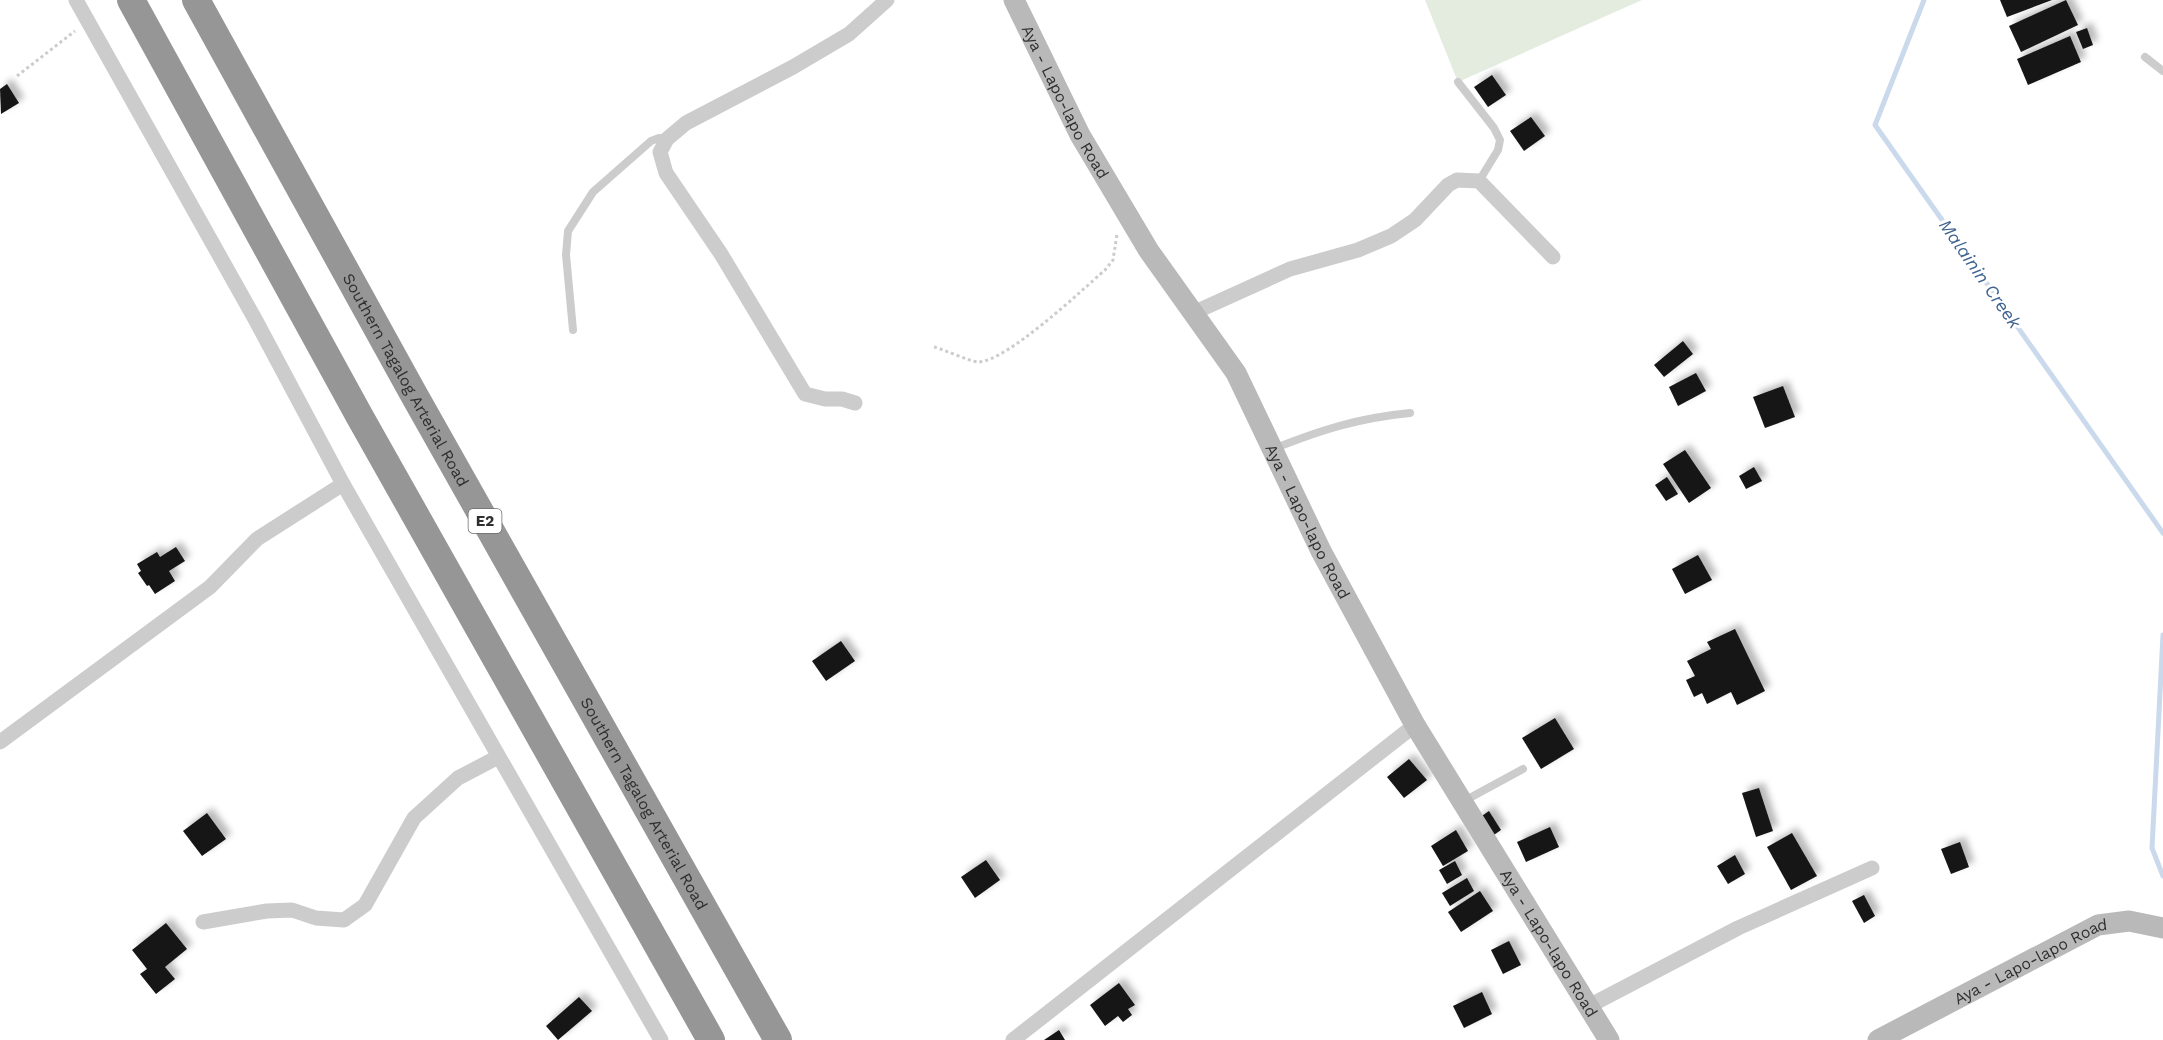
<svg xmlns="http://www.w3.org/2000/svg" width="2163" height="1040" viewBox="0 0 2163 1040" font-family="'Work Sans',sans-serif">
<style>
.green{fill:#e3ecde}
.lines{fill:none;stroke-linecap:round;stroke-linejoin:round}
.stream{stroke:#cad9eb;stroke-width:5}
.building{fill:#161616;filter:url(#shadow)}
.path{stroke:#ccc;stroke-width:3;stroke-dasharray:3 3;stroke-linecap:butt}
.lane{stroke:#ccc;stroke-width:8}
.street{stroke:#ccc;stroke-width:15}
.secondary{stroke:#b9b9b9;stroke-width:21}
.highway{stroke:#969696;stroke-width:28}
.labels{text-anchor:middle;stroke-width:6;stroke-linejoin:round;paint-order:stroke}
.shield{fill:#fff;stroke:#6d6d6d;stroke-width:1.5}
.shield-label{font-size:15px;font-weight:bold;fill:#2f2f2f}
.street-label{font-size:16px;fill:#2f2f2f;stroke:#fff}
.water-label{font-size:18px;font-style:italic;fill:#3f6390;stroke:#fff}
</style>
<defs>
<filter id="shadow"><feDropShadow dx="5.5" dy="-5.5" stdDeviation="3" flood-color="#0004"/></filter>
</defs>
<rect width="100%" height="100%" fill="#fff"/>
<polygon class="green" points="1425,0 1642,0 1458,82"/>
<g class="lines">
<g class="stream">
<polyline points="1924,0 1875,125 2163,533"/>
<polyline points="2163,635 2152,848 2163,876"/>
</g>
</g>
<g class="building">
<polygon points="2000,0 2052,0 2007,17"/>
<polygon points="2066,0 2078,25 2021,52 2009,26"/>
<polygon points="2087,28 2093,45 2083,49 2076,32"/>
<polygon points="2070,36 2081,62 2028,85 2017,59"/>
<polygon points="1492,75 1506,95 1488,107 1474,87"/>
<polygon points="7,84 19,103 1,114 0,89"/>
<polygon points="1531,117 1545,136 1524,151 1510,131"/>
<polygon points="1683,341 1693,354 1664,377 1654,365"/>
<polygon points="1696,373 1706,391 1678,406 1669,387"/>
<polygon points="1783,386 1795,417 1765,428 1753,397"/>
<polygon points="1685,450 1711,488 1689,503 1663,464"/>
<polygon points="1754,467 1762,481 1746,489 1739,476"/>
<polygon points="1667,477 1678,494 1666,501 1655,485"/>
<polygon points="176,547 185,561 169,571 175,581 155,594 149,585 147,586 138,573 141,571 137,564 157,552 160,557"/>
<polygon points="1698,555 1712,580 1685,594 1672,569"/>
<polygon points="1735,629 1765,691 1737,705 1731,692 1707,704 1702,693 1694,697 1686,680 1695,676 1687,661 1711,649 1707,642"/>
<polygon points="841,641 855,661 826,681 812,661"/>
<polygon points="1555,718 1574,749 1541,769 1522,738"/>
<polygon points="1409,759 1427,780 1404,798 1387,777"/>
<polygon points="1759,788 1773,831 1756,837 1742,793"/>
<polygon points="1489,811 1501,830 1488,839 1476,820"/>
<polygon points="207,813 226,839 202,856 183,831"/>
<polygon points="1550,827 1559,847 1526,862 1517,842"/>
<polygon points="1456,830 1468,851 1443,866 1431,846"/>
<polygon points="1792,833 1817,876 1791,890 1767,847"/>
<polygon points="1960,842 1969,867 1951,874 1941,849"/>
<polygon points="1735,855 1745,874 1728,884 1717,866"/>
<polygon points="986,860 1000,880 975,898 961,877"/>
<polygon points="1455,861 1462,875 1447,884 1439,870"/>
<polygon points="1467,878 1474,891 1450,906 1442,893"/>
<polygon points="1480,891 1493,911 1461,932 1448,912"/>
<polygon points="1864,895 1875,916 1864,923 1852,901"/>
<polygon points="166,923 187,949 165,967 175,979 156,994 140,974 147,969 132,950"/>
<polygon points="1509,941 1521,965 1503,974 1491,950"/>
<polygon points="1119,983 1135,1005 1128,1009 1132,1015 1123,1022 1118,1016 1105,1026 1090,1005"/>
<polygon points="1482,992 1492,1014 1464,1028 1453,1006"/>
<polygon points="579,997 592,1011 558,1040 546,1026"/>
<polygon points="1059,1030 1065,1040 1044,1040"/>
</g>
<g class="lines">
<g class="path">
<polyline points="17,76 75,31"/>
<path d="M 934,347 C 946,350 968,361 978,362 C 1006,362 1082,290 1105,270 L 1113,260 L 1117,234"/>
</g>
<g class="lane">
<polyline points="2145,57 2163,71"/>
<polyline points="1458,82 1494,128 1500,140 1498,150 1479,181"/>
<polyline points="573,330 566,255 568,231 593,192 651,141 659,138 667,139"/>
<path d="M 1273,449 C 1321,430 1358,418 1410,413"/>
<polyline points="1464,801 1523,769"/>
</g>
<g class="street">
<polyline points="76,0 255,319 343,484 661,1040"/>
<polyline points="1193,313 1290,269 1358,250 1391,236 1415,220 1448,185 1457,180 1479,181 1553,257"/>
<polyline points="855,403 842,399 825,399 805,394 721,254 666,173 660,152 667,139 686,123 793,67 849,34 887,0"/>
<polyline points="0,742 210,587 257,539 343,484"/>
<polyline points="203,922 267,911 292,910 316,918 344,920 365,905 414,818 458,778 498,757"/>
<polyline points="1589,1006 1738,928 1872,868"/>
<polyline points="1013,1040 1415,725"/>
</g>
<g class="secondary">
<path id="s1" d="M 1014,0 L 1080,135 L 1149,251 L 1236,373 L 1321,551 L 1415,725 L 1609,1040"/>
<path id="s2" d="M 1878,1040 L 2098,925 L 2129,921 L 2163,928"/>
</g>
<g class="highway">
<polyline points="131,0 360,417 711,1040"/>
<path id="s3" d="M 196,0 L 413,393 L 778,1040"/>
</g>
</g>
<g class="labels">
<rect class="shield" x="468.5" y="509" width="33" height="24" rx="4.5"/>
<g class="shield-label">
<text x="485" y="526">E2</text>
</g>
<g class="street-label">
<text dy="6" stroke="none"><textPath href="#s1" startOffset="114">Aya - Lapo-lapo Road</textPath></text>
<text dy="6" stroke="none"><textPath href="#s3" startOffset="434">Southern Tagalog Arterial Road</textPath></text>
<text dy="6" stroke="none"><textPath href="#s1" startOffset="600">Aya - Lapo-lapo Road</textPath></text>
<text dy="6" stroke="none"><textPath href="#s3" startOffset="920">Southern Tagalog Arterial Road</textPath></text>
<text dy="6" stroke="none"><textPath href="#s1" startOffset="1086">Aya - Lapo-lapo Road</textPath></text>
<text dy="6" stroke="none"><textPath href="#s2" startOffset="172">Aya - Lapo-lapo Road</textPath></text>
</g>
<g class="water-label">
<text transform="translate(1980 274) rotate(55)" y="6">Malainin Creek</text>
</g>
</g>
</svg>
